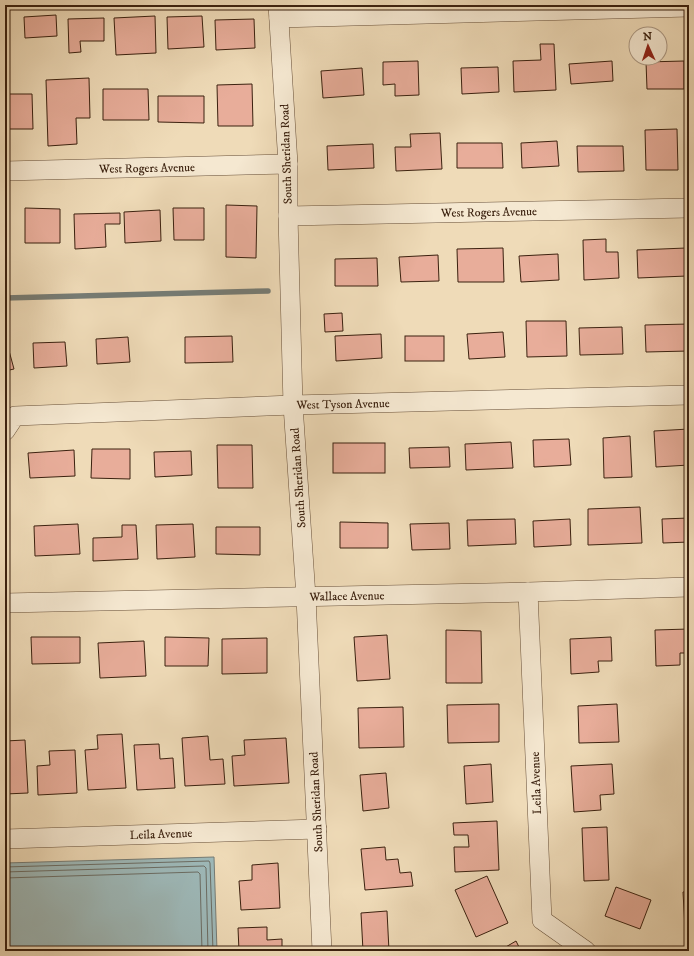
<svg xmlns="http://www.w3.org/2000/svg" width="694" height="956" viewBox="0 0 694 956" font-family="'IM FELL DW Pica',serif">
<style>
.water{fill:#9eb9b9;stroke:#767c75}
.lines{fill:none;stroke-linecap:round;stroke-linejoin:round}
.shore{stroke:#6c6d64;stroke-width:1}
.stream{stroke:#767c75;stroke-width:5.5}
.building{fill:#e8ad9a;stroke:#3b210f}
.minor-casing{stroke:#685039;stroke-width:20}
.minor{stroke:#f5e8d1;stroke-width:19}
.labels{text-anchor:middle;stroke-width:3;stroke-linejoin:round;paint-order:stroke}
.street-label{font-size:12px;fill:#3b210f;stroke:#f5e8d1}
</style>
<rect width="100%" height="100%" fill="#efdbb8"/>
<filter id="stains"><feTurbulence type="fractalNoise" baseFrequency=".005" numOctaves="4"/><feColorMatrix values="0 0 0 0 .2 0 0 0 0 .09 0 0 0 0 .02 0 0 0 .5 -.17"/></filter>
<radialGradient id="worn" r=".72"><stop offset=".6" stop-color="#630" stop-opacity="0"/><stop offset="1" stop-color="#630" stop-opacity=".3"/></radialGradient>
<polygon class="water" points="214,857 217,951 5,951 5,863"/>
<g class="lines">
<g class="shore">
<polyline points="5,867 209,861 210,863 213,951"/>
<polyline points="5,872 204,866 206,868 208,951"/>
<polyline points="5,878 198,872 200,874 202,951"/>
</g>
<polyline class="stream" points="5,298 268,291"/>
</g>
<g class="building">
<polygon points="56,15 57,36 25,38 24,17"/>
<polygon points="155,16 156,53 116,55 114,18"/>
<polygon points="202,16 204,47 168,49 167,17"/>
<polygon points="104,18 104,41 80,41 81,52 69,53 68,19"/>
<polygon points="254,19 255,48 216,50 215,20"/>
<polygon points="540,44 554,44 556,90 514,92 513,61 541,60"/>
<polygon points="418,61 419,95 395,96 395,84 383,85 383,62"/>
<polygon points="612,61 613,81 571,84 569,64"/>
<polygon points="684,61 684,89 647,89 646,62"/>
<polygon points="498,67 499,92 462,94 461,68"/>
<polygon points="362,68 364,95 323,98 321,71"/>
<polygon points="89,78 90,118 76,118 77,144 48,146 46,80"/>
<polygon points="252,84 253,126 218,126 217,85"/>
<polygon points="103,89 148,89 149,120 103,120"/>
<polygon points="5,94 32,94 33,129 5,129"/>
<polygon points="158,96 204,96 204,123 158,122"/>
<polygon points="677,129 678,170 646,170 645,130"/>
<polygon points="440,133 442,169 396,171 395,147 411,147 410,134"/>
<polygon points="557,141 559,166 522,168 521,143"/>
<polygon points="457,143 502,143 503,168 457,168"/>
<polygon points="373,144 374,168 328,170 327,146"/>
<polygon points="577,146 623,146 624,171 578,172"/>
<polygon points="226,205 257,206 256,258 226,257"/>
<polygon points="25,208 60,209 60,243 25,243"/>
<polygon points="173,208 204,208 204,240 174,240"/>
<polygon points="160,210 161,241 125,243 124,212"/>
<polygon points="120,213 120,224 105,224 106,247 75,249 74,214"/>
<polygon points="606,239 606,252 618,252 619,278 584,280 583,240"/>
<polygon points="503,248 504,282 458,282 457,249"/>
<polygon points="686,248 687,276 638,278 637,250"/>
<polygon points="558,254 559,280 521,282 519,256"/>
<polygon points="438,255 439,281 401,282 399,257"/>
<polygon points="377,258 378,286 335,286 335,259"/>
<polygon points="342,313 343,331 325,332 324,314"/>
<polygon points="526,321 566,321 567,356 527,357"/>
<polygon points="689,324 689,351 646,352 645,325"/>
<polygon points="622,327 623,354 580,355 579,328"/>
<polygon points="503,332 505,357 469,359 467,334"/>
<polygon points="381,334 382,358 336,361 335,336"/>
<polygon points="5,336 14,369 5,371"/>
<polygon points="232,336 233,362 185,363 185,337"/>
<rect x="405" y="336" width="39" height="25"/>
<polygon points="128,337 130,362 97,364 96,339"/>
<polygon points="65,342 67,366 34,368 33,343"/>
<polygon points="689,429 689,465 656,467 654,431"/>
<polygon points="630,436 632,477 604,478 603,438"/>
<polygon points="569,439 571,465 534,467 533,440"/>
<polygon points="511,442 513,468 466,470 465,444"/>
<rect x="333" y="443" width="52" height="30"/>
<polygon points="217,445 252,445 253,488 218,488"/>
<polygon points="449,447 450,467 410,468 409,448"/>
<polygon points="92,449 130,449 130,479 91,478"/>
<polygon points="74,450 75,476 30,478 28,453"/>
<polygon points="191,451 192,475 155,477 154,452"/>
<polygon points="640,507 642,543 588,545 588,509"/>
<polygon points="689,518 689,542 663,543 662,519"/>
<polygon points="515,519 516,544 468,546 467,520"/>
<polygon points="570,519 571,545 534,547 533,521"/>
<polygon points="340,522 388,523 388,548 340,548"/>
<polygon points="449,523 450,549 412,550 410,524"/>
<polygon points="78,524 80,554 35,556 34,526"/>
<polygon points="193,524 195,557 157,559 156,525"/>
<polygon points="122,525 136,525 138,559 93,561 93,538 122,537"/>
<polygon points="216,527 260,527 260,555 216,554"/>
<polygon points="689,629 689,653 680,653 680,665 656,666 655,630"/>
<polygon points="446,630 481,631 482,683 446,683"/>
<polygon points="387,635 390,679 357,681 354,637"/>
<polygon points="31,637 80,637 80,663 32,664"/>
<polygon points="165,637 209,638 208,666 165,666"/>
<polygon points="611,637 612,661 598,661 599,672 571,674 570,639"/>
<polygon points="267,638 267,673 222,674 222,639"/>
<polygon points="144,641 146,676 100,678 98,643"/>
<polygon points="499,704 499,742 448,743 447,705"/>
<polygon points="617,704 619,742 579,743 578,706"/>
<polygon points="403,707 404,747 359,748 358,708"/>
<polygon points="122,734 126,788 88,790 85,750 98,749 97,735"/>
<polygon points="208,736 210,760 223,759 225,784 185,786 182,738"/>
<polygon points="286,738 289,783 234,786 232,756 245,755 244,740"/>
<polygon points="25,740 28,793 5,794 5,741"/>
<polygon points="159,744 160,759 173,758 175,788 137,790 134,745"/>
<polygon points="75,750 77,793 38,795 37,766 50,765 49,751"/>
<polygon points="491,764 493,802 466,804 464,766"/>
<polygon points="612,764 614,794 600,795 601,810 574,812 571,766"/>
<polygon points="386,773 389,808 363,811 360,775"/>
<polygon points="497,821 499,870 455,872 454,847 469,847 468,835 454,835 453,823"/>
<polygon points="607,827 609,880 584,881 582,828"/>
<polygon points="385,847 386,860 398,859 400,873 411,872 413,886 365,890 361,849"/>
<polygon points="278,863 280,908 241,910 239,881 252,880 252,865"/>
<polygon points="487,876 508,923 476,937 455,890"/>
<polygon points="616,887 651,900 640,929 605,916"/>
<polygon points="689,891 689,928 685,928 683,892"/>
<polygon points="387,911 389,951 363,951 361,913"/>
<polygon points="267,927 267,940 282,939 282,951 239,951 238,928"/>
<polygon points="516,941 521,951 499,951"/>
</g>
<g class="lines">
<g class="minor-casing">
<g id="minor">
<polyline points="278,5 288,164 288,216 293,405 306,597 322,951"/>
<polyline points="279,18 689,7"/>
<polyline points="5,171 288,164"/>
<polyline points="288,216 689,208"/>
<polyline points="5,431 15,416 293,405 689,395"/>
<polyline points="528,592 542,920 586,951"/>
<polyline points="5,603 528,592 689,587"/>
<polyline points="5,839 317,829"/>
</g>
</g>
<use href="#minor" class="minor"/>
</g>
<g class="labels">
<g class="street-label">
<text transform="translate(286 154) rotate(-92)" y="4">South Sheridan Road</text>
<text transform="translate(147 168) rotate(-1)" y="4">West Rogers Avenue</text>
<text transform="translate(489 212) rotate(-1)" y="4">West Rogers Avenue</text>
<text transform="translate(343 404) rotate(-1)" y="4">West Tyson Avenue</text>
<text transform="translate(298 478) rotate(-94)" y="4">South Sheridan Road</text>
<text transform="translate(347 596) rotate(-1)" y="4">Wallace Avenue</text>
<text transform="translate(536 783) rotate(-92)" y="4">Leila Avenue</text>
<text transform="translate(316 802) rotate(-93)" y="4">South Sheridan Road</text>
<text transform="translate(161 834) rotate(-2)" y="4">Leila Avenue</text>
</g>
</g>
<rect width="694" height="956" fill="none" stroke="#efdbb8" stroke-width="20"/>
<rect x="6" y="6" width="682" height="944" fill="none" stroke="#3b210f" stroke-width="2"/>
<rect x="10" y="10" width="674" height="936" fill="none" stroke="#3b210f"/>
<g transform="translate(648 46) rotate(357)"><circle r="19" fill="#f5e8d1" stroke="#ab9883"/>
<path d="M0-3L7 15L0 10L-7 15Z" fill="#8f2418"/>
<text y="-6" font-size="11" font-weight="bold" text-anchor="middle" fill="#3b210f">N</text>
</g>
<rect width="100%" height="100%" filter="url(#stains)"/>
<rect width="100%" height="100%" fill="url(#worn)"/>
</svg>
